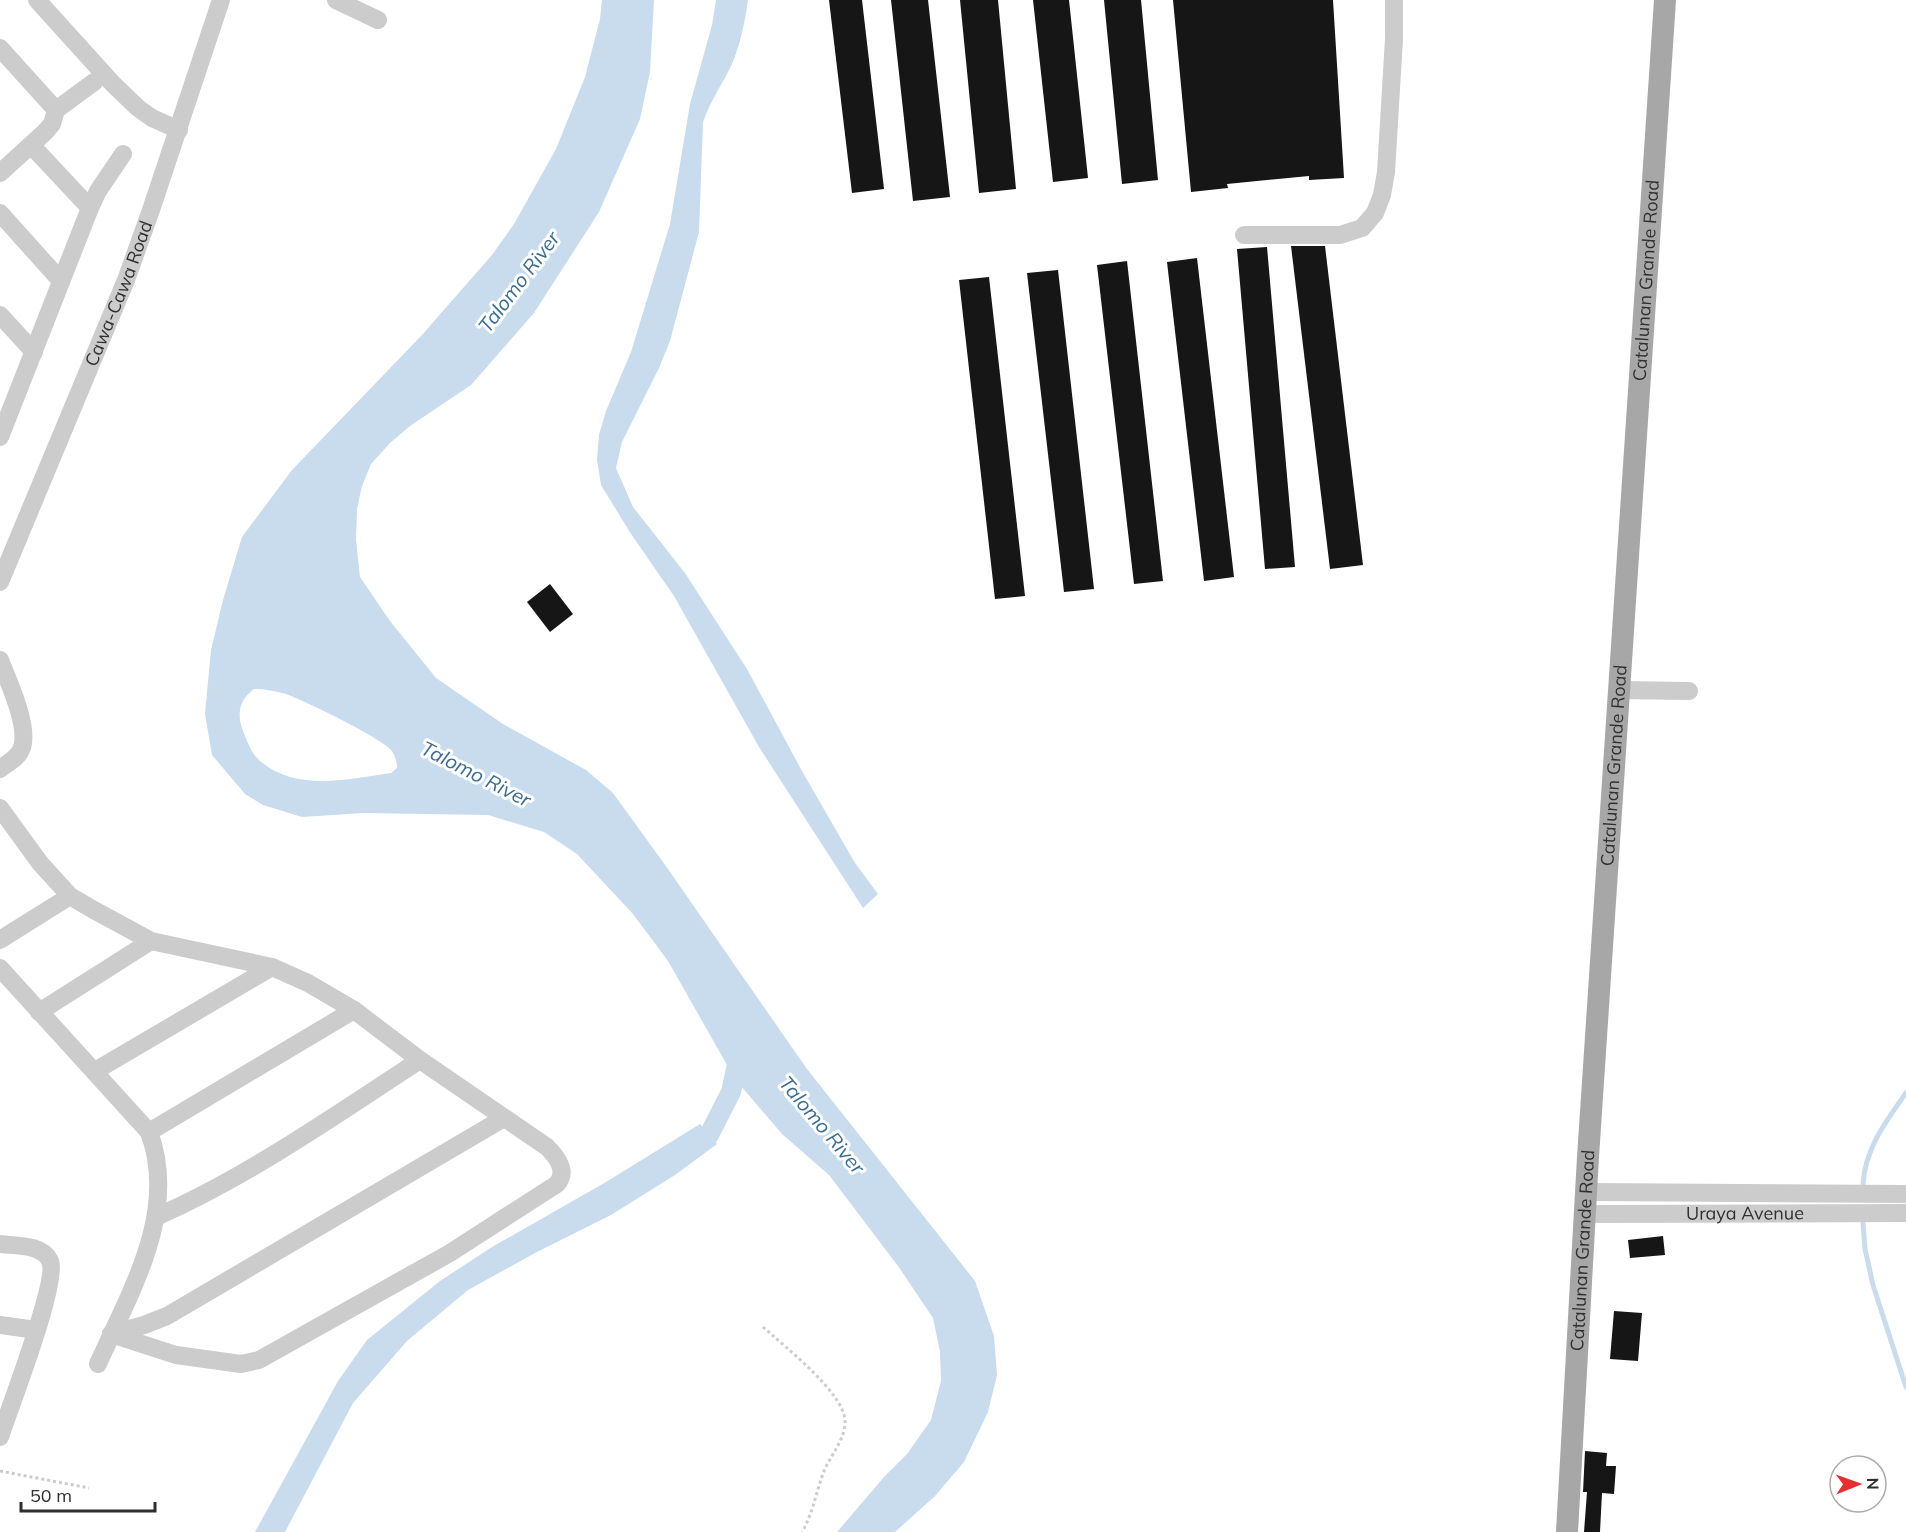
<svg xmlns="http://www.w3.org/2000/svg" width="1906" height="1532" viewBox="0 0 1906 1532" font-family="Mulish,sans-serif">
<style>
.water{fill:#c8dced;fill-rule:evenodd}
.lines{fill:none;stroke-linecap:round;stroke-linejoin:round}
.stream{stroke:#c8dced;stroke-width:5}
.canal{stroke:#c8dced;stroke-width:20}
.building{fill:#161616}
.path{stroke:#ccc;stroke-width:3;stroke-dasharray:3 3;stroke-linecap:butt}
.minor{stroke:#ccc;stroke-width:18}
.major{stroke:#a7a7a7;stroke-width:22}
.labels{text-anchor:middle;stroke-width:6;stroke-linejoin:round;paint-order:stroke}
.street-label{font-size:18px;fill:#2f2f2f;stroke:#fff}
.water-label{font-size:20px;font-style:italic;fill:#3a6c93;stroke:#fff}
</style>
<rect width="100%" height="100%" fill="#fff"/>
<g class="water">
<path d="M 602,0 L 654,0 L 650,72 L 640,119 L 599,212 L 534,313 L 471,385 L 410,426 L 390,443 L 371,464 L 362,486 L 357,509 L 356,540 L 360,577 L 390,621 L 436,678 L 503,724 L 586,770 L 613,793 L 668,869 L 807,1069 L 975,1281 L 994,1336 L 997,1375 L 988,1412 L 964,1462 L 935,1496 L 895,1532 L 837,1532 L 884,1477 L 907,1454 L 931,1420 L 941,1381 L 940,1352 L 933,1318 L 898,1266 L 829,1175 L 782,1134 L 735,1079 L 668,961 L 633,914 L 577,854 L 544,832 L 488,815 L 363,813 L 302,817 L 263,805 L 245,794 L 212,755 L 205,714 L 211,650 L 223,600 L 242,537 L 292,470 L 422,335 L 492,255 L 514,224 L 556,149 L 585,77 L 600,19 ZM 254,689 C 265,689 276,691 286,694 C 303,700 384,739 392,751 C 395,756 397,762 397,768 L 391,773 C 349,779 292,793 257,758 C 249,749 245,736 241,725 C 237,709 242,698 254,689 Z"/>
<path d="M 716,0 L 748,0 C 745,23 738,56 726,76 C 717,92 709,105 703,122 L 699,232 L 670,341 L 659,368 L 622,442 L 616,468 L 633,507 L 685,573 L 747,669 L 802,771 L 855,863 L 878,894 L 863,908 L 759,747 L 674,596 L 631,534 L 601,485 L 597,460 L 599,435 L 606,411 L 631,352 L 670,224 L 690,104 L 712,25 Z"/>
<polygon points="700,1124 717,1144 675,1175 611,1215 535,1253 468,1290 407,1341 353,1403 285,1532 255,1532 338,1381 367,1340 440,1281 492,1247 606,1182"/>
</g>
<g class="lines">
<g class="stream">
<path d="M 1863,1184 C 1865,1149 1886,1121 1906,1093"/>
<polyline points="1863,1223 1865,1249 1873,1285 1906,1387"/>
</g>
<polyline class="canal" points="687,1148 709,1135 731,1092 739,1055"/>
</g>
<g class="building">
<polygon points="829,0 862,0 884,189 852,193"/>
<polygon points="891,0 928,0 950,197 913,201"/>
<polygon points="960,0 998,0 1016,189 979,193"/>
<polygon points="1033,0 1069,0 1088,178 1053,182"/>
<polygon points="1104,0 1141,0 1158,180 1122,184"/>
<polygon points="1173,0 1333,0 1344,178 1309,180 1309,176 1227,184 1228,188 1191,192"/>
<polygon points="1291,246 1325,246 1363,565 1330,569"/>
<polygon points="1267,247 1295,567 1265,569 1237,249"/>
<polygon points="1197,258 1234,577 1204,581 1167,262"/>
<polygon points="1127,261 1163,581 1134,584 1097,265"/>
<polygon points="1058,270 1094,589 1064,592 1027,273"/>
<polygon points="989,277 1025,596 995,599 959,280"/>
<polygon points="550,584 573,614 550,632 527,602"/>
<polygon points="1663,1236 1665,1255 1630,1258 1628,1240"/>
<polygon points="1614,1311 1642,1313 1638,1361 1610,1359"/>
<polygon points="1585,1451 1607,1453 1606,1466 1616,1466 1614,1494 1602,1493 1600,1532 1584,1532 1587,1492 1583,1492"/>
</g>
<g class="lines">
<g class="path">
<path d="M 763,1327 C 784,1346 843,1392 845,1420 C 846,1439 831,1454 824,1471 C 816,1492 813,1513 802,1532"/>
<polyline points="0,1471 89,1488"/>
</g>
<g class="minor">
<polyline points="37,0 113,84 138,108 152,118 179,130"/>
<polyline points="336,0 378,20"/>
<polyline points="0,48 56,110"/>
<polyline points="31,145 90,208"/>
<polyline points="0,173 45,132 52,124 56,110 94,82"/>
<polyline points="0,213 61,281"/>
<polyline points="1244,235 1340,235 1362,228 1375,213 1382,195 1386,172 1394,39 1394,0"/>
<polyline points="0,315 34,352"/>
<polyline points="0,437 90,208 98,191 123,154"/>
<path id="s1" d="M 0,582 L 126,280 L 151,210 L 221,0"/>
<path d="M 0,660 C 8,681 31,729 21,750 C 17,759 7,763 0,769"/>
<polyline points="1619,690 1689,691"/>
<path d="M 0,808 L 40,863 L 70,896 L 92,909 L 151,941 L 272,967 L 308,983 L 354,1010 L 420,1060 L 547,1147 C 557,1157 568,1171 557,1184 L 450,1253 L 259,1360 L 241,1364 L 176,1355 L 111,1334"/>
<polyline points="0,940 70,896"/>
<path d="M 0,968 L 149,1132 C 179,1212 130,1292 98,1364"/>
<polyline points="39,1012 151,941"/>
<polyline points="95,1071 272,967"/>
<polyline points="149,1132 354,1010"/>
<polyline points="1587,1192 1906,1194"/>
<path id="s2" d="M 1585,1214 L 1906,1213"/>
<path d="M 156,1217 C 249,1176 334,1116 420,1060"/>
<path d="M 0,1244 C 15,1246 43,1244 50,1261 C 59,1281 9,1409 0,1437"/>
<polyline points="0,1325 36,1330"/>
<polyline points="111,1334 144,1325 167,1316 504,1118"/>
</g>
<path class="major" id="s3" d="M 1567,1532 L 1588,1157 L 1665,0"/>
</g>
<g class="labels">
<g class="street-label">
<text dy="6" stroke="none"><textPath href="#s3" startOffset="1254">Catalunan Grande Road</textPath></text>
<text dy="6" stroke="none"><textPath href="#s1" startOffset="312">Cawa-Cawa Road</textPath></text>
<text dy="6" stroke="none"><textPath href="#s3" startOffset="768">Catalunan Grande Road</textPath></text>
<text dy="6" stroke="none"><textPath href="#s2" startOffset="160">Uraya Avenue</textPath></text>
<text dy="6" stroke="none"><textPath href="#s3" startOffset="282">Catalunan Grande Road</textPath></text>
</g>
<g class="water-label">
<text transform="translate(519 282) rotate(-53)" y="7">Talomo River</text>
<text transform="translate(476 774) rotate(27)" y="7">Talomo River</text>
<text transform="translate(822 1125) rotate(50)" y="7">Talomo River</text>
</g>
</g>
<g transform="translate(1858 1484) rotate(89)"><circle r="28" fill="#ffffff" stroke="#acacac" stroke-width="1.5"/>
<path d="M0-4.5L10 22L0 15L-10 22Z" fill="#ea2d30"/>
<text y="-9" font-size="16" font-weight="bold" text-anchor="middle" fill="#2f2f2f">N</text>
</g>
<path d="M21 1502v9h134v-9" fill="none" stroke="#2f2f2f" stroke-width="3"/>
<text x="30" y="1502" font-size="18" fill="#2f2f2f" stroke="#ffffff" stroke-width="4.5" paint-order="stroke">50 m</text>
</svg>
